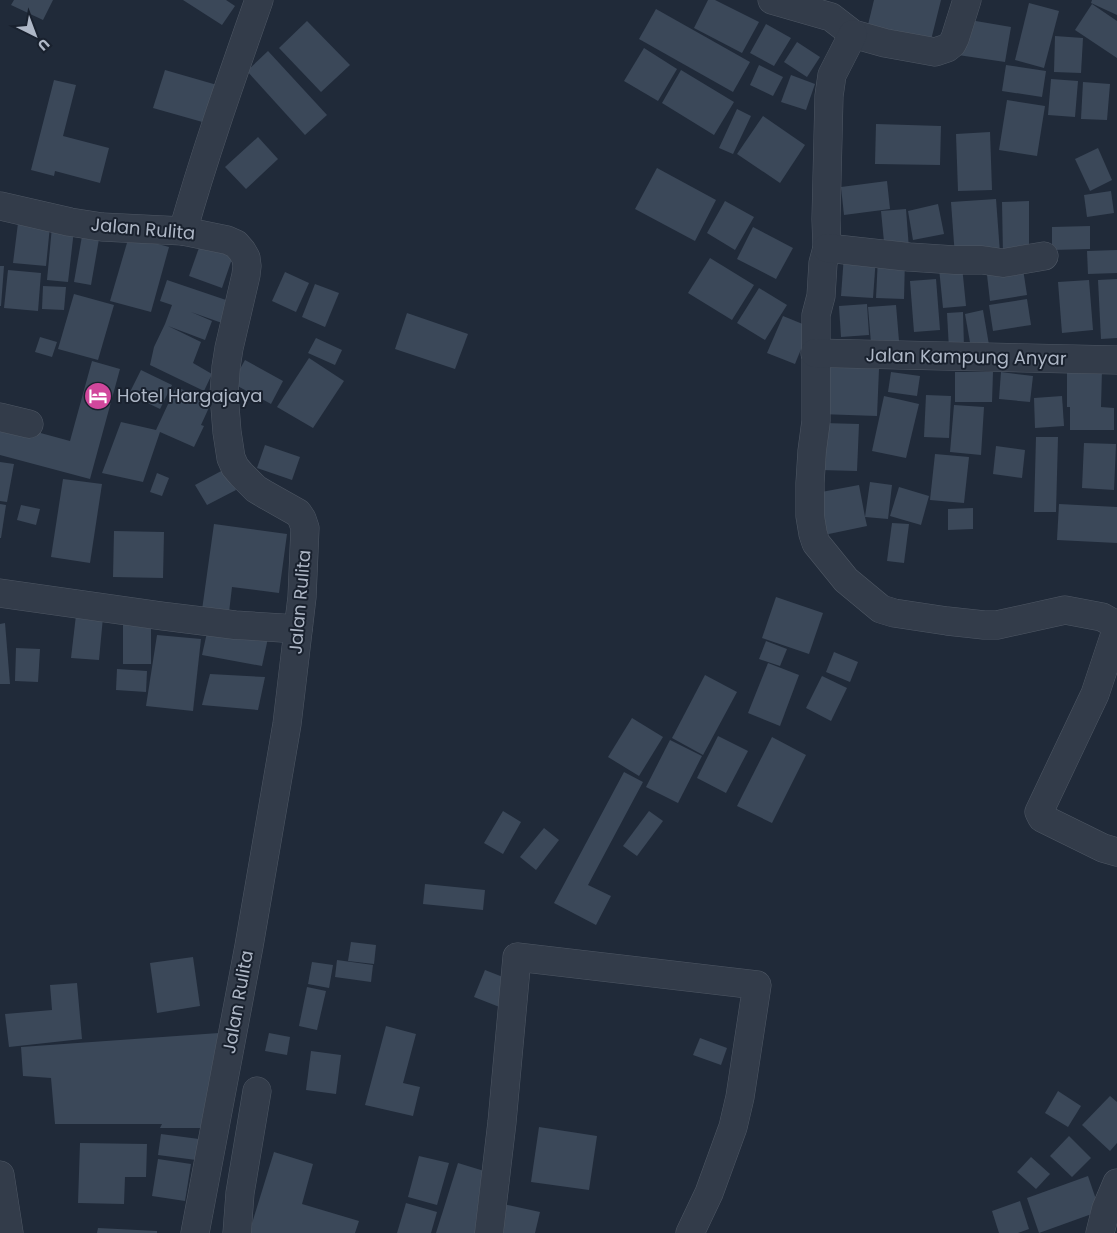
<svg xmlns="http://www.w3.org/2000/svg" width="1117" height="1233" viewBox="0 0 1117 1233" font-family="Poppins,sans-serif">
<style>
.building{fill:#3b4859}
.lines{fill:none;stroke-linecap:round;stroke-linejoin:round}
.minor-casing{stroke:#4e5764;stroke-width:29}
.minor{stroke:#333c4a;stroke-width:28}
.labels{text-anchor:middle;stroke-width:4;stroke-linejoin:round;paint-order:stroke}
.street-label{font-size:18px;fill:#aeb7c6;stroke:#19212e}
.poi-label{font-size:18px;fill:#aeb7c6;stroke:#19212e;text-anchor:start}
</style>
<rect width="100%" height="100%" fill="#202a39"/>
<g class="building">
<polygon points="14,0 53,0 43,20 11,5"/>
<polygon points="183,0 226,0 235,6 222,25"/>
<polygon points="708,0 715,0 759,22 742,53 694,28"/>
<polygon points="874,0 941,0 929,48 866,33"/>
<polygon points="1092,0 1117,0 1117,15 1091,3"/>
<polygon points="1029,3 1059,11 1044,68 1015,60"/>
<polygon points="1092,4 1117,21 1117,58 1075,30"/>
<polygon points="656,9 750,62 733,92 639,39"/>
<polygon points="964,19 1011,27 1005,62 958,55"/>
<polygon points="307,21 350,65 321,92 279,48"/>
<polygon points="766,24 791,38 774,66 750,53"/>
<polygon points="1055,36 1083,38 1081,73 1054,72"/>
<polygon points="797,42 820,57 807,77 784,62"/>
<polygon points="644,48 677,69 658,101 624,81"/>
<polygon points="268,51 327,115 305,135 247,71"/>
<polygon points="759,65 783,77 773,96 750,85"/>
<polygon points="1006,65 1046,71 1042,97 1002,91"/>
<polygon points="165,70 217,85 206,123 153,108"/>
<polygon points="681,70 734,102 714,135 662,103"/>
<polygon points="791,75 815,84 806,110 781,102"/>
<polygon points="1051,79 1078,81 1075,117 1048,115"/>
<polygon points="54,80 76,85 63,136 109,148 100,183 55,171 54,176 31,170"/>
<polygon points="1083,82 1110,84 1107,120 1081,119"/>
<polygon points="1007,100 1045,106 1037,156 999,150"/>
<polygon points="737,109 751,116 733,154 719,148"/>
<polygon points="763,116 805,145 780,183 737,154"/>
<polygon points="876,124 941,126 940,165 875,164"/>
<polygon points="990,132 992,190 958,191 956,134"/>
<polygon points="258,137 278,159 246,189 225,167"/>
<polygon points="1098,148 1112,180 1090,191 1075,159"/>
<polygon points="657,168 716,200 695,241 635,209"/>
<polygon points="887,181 890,209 844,215 841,187"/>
<polygon points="1111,191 1114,213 1087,217 1084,195"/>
<polygon points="996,199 1000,253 955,257 951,202"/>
<polygon points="725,201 754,217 735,250 707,233"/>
<polygon points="1029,201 1029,254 1003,255 1002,202"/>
<polygon points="938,204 944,234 913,240 908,211"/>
<polygon points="906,209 909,249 885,252 881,211"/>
<polygon points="18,223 50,226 46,266 13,263"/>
<polygon points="1090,226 1090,249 1052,250 1052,227"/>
<polygon points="52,227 74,230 68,282 47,280"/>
<polygon points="753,227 793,248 776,279 737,259"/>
<polygon points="82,236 99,239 91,285 74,282"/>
<polygon points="129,236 169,247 151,312 110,301"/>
<polygon points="201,242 234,253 222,288 189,276"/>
<polygon points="1117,250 1117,273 1088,274 1087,251"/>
<polygon points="844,255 876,257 873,298 841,296"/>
<polygon points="710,258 754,285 732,320 688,293"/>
<polygon points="878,258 905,259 904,299 876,298"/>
<polygon points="0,266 4,266 1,306 0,306"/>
<polygon points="962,266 966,306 943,308 939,268"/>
<polygon points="1023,269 1027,295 990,301 987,275"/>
<polygon points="8,270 41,273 38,311 4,308"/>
<polygon points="285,272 309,283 296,312 272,301"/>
<polygon points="936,279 940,330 914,332 910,281"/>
<polygon points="1117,279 1117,338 1101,339 1098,280"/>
<polygon points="167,280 229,301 222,323 191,312 212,321 205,340 168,326 201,342 193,363 212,374 204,391 150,365 154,347 165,324 172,305 160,301"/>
<polygon points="1089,280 1093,330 1062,333 1058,282"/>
<polygon points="315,284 339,293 325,327 302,317"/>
<polygon points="43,286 66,287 64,310 42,309"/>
<polygon points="759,288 787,305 765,340 737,323"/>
<polygon points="74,294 114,305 98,360 58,349"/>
<polygon points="1027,299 1031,325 993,331 989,305"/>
<polygon points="867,304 869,335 841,337 839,306"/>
<polygon points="896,305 899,341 871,343 868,307"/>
<polygon points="983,310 989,345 971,348 965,314"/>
<polygon points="963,312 964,348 949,349 947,313"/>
<polygon points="407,313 468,334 455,369 395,349"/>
<polygon points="783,316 810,327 795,364 767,353"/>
<polygon points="40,337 57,342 52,357 35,352"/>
<polygon points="316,338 342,350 335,365 308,353"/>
<polygon points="309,358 344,381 313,428 277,407"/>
<polygon points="245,360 283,381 271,404 232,383"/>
<polygon points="92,361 120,369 90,479 0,455 0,422 70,441"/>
<polygon points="822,366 879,369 877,416 820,414"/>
<polygon points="141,370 172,385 160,409 129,394"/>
<polygon points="1067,370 1102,370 1101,407 1114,408 1114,430 1070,430 1070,407 1067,407"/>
<polygon points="891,372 920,376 917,396 888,392"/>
<polygon points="955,372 993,372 992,402 955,402"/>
<polygon points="1001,372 1033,376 1030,402 999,399"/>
<polygon points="176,387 212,401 201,425 204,426 194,447 160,432 143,482 102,473 121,422 156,430"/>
<polygon points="926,395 951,396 949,438 924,437"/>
<polygon points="884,396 919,404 906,458 872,451"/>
<polygon points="1062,396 1064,426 1035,428 1034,398"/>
<polygon points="954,405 984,407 981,455 950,452"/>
<polygon points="823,423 859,424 857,471 820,470"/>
<polygon points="1036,437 1058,437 1056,512 1034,512"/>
<polygon points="1084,443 1116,444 1114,490 1082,488"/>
<polygon points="265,445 300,457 292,480 257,468"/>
<polygon points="996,446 1025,450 1022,478 993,474"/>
<polygon points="935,454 969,457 964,503 930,500"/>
<polygon points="0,462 14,464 7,502 0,501"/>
<polygon points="225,469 236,490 207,505 195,485"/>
<polygon points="157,473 169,478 162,496 150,492"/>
<polygon points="63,479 102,484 90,563 51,557"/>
<polygon points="870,482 892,485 888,519 865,517 867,526 824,535 816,493 859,485 865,517"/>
<polygon points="899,487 929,496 921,525 890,516"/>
<polygon points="0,504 6,505 1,538 0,538"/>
<polygon points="1059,504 1117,507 1117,543 1057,540"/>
<polygon points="21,505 40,509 36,525 17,520"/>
<polygon points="973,508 973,529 948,530 948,509"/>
<polygon points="892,523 909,524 904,563 887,561"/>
<polygon points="214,524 287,534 279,593 232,587 228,621 201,617"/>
<polygon points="114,531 164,532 163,578 113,577"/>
<polygon points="776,597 823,613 809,654 762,638"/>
<polygon points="76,615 103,617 99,660 71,658"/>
<rect x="123" y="622" width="28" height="42"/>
<polygon points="5,623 10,684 0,684 0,624"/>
<polygon points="208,628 268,638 262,666 202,655"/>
<polygon points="157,635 201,639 193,711 146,706"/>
<polygon points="766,641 787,649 780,666 759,659"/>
<polygon points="16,648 40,649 38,682 15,681"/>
<polygon points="834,652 858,662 850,682 826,672"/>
<polygon points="768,663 799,675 780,726 748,713"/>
<polygon points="117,669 147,671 146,692 116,690"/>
<polygon points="210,674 265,677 258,710 202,705"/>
<polygon points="705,675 737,692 703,755 672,738"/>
<polygon points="822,676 847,688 831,721 806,708"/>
<polygon points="632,718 663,737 639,776 608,757"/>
<polygon points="718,736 748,751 726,793 697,778"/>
<polygon points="772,737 806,755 772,823 737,806"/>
<polygon points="670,740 702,756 678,803 646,787"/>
<polygon points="624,772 643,782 588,885 611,896 596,925 554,903"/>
<polygon points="503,811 521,822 503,854 484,843"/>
<polygon points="649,811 663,821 637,856 623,846"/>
<polygon points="544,828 559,840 536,870 520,857"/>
<polygon points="425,884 485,890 483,910 423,904"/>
<polygon points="351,942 376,945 374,964 348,961"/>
<polygon points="193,957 200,1006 157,1013 150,963"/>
<polygon points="337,960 373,965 371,982 335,977"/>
<polygon points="312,962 333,965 329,988 308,984"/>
<polygon points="485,970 513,981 502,1008 474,997"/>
<polygon points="77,983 82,1039 9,1047 5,1014 52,1010 50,985"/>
<polygon points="307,987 326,991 317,1030 299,1026"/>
<polygon points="386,1026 416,1034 403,1083 420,1087 413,1116 365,1105"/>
<polygon points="219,1033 205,1128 160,1128 162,1124 55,1124 51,1078 23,1076 21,1047"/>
<polygon points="269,1033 290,1037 287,1055 265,1051"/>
<polygon points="700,1038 727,1048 721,1065 693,1055"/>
<polygon points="311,1051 341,1055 336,1094 306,1090"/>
<polygon points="1058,1091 1081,1106 1068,1127 1045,1113"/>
<polygon points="1110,1096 1117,1102 1117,1143 1110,1151 1082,1125"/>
<polygon points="539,1127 597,1136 589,1190 531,1182"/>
<polygon points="161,1134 199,1139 196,1160 158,1155"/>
<polygon points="1069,1136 1091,1158 1072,1177 1050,1156"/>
<polygon points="80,1143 147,1144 146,1177 125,1177 124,1204 78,1203"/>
<polygon points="274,1152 313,1164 302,1204 359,1221 355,1233 249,1233"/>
<polygon points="419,1156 449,1163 437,1205 408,1197"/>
<polygon points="1031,1157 1050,1174 1036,1189 1017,1172"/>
<polygon points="158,1159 191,1164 185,1201 152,1196"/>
<polygon points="458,1163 494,1174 476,1233 436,1233"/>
<polygon points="1088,1176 1100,1211 1039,1233 1027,1198"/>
<polygon points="1020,1201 1029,1229 1018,1233 999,1233 992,1211"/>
<polygon points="406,1203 437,1212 431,1233 397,1233"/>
<polygon points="503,1204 540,1212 535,1233 497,1233"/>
<polygon points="98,1228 157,1231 157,1233 97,1233"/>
</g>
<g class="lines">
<g class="minor-casing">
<g id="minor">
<polyline points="772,0 831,17 853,34 885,43 935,52 947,48 952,44 955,38 967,0"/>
<polyline points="853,34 832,75 829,96 826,219 827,248 823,263 821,296 816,315 816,421 812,451 810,483 810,516 813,534 816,543 846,580 881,609 894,613 947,621 984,625 997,625 1065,610 1102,617 1111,622 1114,628 1115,634 1095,694 1039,812 1042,818 1103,848 1117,852"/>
<polyline points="0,206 70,222 102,227 183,231 227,240 236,244 242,251 246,258 247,266 246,275 229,348 226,367 224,394 227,432 231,458 235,467 241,474 256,489 266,495 298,513 302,519 305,528 302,597 287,724 249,946 195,1233"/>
<path d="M 183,231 C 205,153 232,77 259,0"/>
<polyline points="827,248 909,257 955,260 982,260 1003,263 1044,256"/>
<polyline points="815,353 1117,360"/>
<polyline points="0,417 29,424"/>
<polyline points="0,593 162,616 235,625 298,629"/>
<polyline points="0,1175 9,1233"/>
<polyline points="237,1233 240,1193 257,1091"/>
<polyline points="489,1233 502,1122 517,957 757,985 740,1097 733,1127 709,1193 690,1233"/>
<polyline points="1100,1233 1106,1209 1117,1183"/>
</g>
</g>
<use href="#minor" class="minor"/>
</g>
<defs>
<g id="hotel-disc" transform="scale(1.4375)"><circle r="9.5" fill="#d1479c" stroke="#19212e"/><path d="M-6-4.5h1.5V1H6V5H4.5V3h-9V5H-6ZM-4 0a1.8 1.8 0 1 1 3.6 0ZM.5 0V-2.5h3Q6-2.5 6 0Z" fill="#fff"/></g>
</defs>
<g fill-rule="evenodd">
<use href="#hotel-disc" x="98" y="396"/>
</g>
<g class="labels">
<g class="street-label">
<text transform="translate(143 229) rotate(5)" y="6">Jalan Rulita</text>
<text transform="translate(966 357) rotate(1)" y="6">Jalan Kampung Anyar</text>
<text transform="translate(300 602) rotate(-85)" y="6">Jalan Rulita</text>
<text transform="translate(238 1002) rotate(-80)" y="6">Jalan Rulita</text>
</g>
<g class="poi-label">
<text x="117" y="402">Hotel Hargajaya</text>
</g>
</g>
<g transform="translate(35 35) rotate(138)" stroke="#19212e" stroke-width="4" paint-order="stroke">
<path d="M0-4L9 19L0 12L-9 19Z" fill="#aeb7c6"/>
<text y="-8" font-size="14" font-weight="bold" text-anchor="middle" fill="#aeb7c6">U</text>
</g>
</svg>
